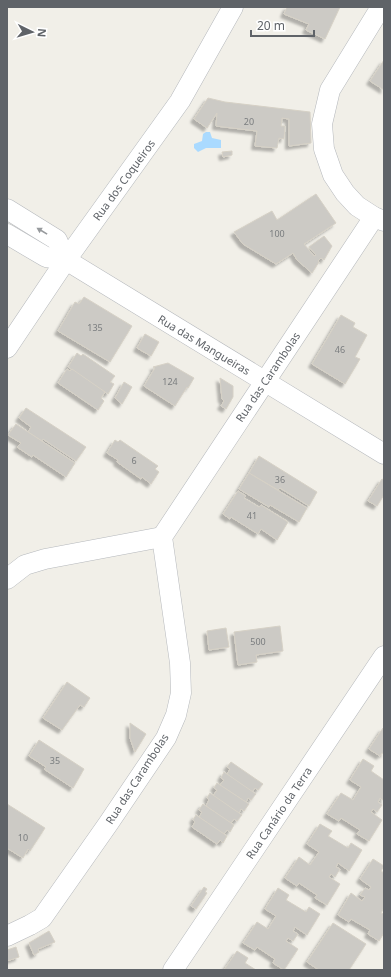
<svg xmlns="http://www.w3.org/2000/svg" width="391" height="977" viewBox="0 0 391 977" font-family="'Noto Sans',sans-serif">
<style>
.water{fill:#aadaff}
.building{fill:#cccac5;stroke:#d6d1c6;filter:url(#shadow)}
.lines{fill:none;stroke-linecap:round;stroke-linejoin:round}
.street-casing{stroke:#b5b8bc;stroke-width:21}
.street{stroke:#fff;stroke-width:20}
.oneway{fill:#979a9d}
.labels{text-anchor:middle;stroke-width:4;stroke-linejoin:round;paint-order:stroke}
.number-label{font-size:9px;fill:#7a7d7f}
.street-label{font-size:11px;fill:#5f6368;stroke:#fff}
</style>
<defs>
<filter id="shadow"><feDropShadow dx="-3.5" dy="3.5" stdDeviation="1" flood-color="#0004"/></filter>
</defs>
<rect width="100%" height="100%" fill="#f1efe8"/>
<polygon class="water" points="206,132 210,132 212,138 221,140 221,148 206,148 198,152 194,148 194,144 202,141 203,134"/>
<g class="building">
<polygon points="287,7 340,7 325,39 306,30 309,24 284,14"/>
<polygon points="384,60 384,90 370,81"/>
<polygon points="208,98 225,102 310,112 311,143 289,146 289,119 282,118 281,126 285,126 284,139 279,138 277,148 255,146 257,131 216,126 217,113 207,128 194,119"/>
<polygon points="232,151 232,155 223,157 222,152"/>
<polygon points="316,194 336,223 304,244 314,256 316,255 309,247 324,236 332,246 324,260 321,258 318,261 319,262 312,273 297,260 293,253 276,264 243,244 234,232 272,211 277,220"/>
<polygon points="84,297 132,326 110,362 58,331 75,302 79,304"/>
<polygon points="341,315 355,323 353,327 367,335 355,357 360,359 345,384 312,364"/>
<polygon points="145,334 159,342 151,356 137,348"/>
<polygon points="77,353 81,356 83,354 115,376 110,382 114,384 108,394 68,367"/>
<polygon points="168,363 194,378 188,388 187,387 175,406 144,386 155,368 153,367"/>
<polygon points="67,369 70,371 72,369 105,392 101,398 104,401 98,410 58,383"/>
<polygon points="220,378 233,386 233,397 226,409 221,406 224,401 222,399"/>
<polygon points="124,382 132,387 122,404 115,398"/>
<polygon points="26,408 86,447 76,461 43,439 42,441 28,432 31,427 19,418"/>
<polygon points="16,424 75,463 66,477 33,455 32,457 17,447 21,443 8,435"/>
<polygon points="115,440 118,442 120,440 158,466 155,469 159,472 151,484 142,477 141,479 117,462 118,460 107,453"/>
<polygon points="259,456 317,492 309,506 280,488 278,490 249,473"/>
<polygon points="249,473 307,508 299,522 270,505 269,507 239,489"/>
<polygon points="382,479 384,480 384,495 377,506 368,501"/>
<polygon points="238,491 246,496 244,498 259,507 261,505 288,522 277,540 261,529 258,534 231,517 230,519 223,514"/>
<polygon points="280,626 283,651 256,655 257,662 238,665 234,632"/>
<polygon points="226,628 229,647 209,650 207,631"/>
<polygon points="67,682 90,698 84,707 80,705 62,730 43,718"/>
<polygon points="130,723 146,734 135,752 130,738"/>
<polygon points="383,728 384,729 384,754 382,753 380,756 369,749"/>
<polygon points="39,740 84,769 73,788 44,769 46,767 29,756"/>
<polygon points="363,759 374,766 371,771 384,780 384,801 380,798 378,802 382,805 377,812 373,809 371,812 382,820 369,841 357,834 360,830 341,818 339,821 327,814 341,793 353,800 361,787 350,780"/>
<polygon points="231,762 263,784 258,790 255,788 252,792 227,774 230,769 227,767"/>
<polygon points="224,772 256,794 251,800 248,798 246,802 220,785 224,780 221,778"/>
<polygon points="217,783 249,804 244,811 241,809 239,813 213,796 217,790 214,788"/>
<polygon points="210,793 242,815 237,821 234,819 231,823 206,806 209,800 207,798"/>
<polygon points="7,804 45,828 30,851 28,849 23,858 7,848"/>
<polygon points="203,804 234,825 230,832 227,830 224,834 199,817 202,812 199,810"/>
<polygon points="196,815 227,836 223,843 220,840 217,844 192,827 195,822 193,820"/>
<polygon points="320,824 332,831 328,836 348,848 351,843 362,850 349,871 338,863 336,867 340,869 335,877 331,874 329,877 340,884 327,905 315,898 317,895 299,883 297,886 285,878 299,857 310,865 319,852 307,844"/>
<polygon points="373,859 384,866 381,871 384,873 384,908 381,913 384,914 384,933 379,941 368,934 370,930 351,919 349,922 338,915 351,893 362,901 365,897 360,895 365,888 369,890 371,887 360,879"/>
<polygon points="204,887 207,889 205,892 207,893 196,909 191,906"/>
<polygon points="278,888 289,895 286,900 306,912 309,907 320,914 307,935 295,927 293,931 298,934 293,941 288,938 286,941 298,949 284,970 273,963 275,959 257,947 255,950 243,943 257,922 268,929 276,916 265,909"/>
<polygon points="333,923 366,944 349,970 319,970 307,962"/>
<polygon points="49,931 55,942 38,949 39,952 34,955 29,943"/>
<polygon points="16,947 19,957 7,961 7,950"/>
<polygon points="237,951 248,958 245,963 256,970 224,970"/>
</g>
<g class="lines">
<g class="street-casing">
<g id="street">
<polyline points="381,7 330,90 322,124 324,149 333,175 345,193 357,206 374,217 384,221"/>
<polyline points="7,209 57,240 66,260"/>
<polyline points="7,234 46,257 66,260 384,454"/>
<polyline points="7,348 66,260 180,101 233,7"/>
<polyline points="7,579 25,565 45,559 162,537"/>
<polyline points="7,936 30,925 42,918 108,824 166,738 176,715 181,693 180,663 162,537 374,217"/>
<polyline points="173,970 384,656"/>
</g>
</g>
<use href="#street" class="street"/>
</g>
<defs><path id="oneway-solid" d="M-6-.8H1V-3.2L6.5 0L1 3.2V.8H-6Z"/></defs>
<use class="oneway" href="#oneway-solid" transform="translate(42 231) rotate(-149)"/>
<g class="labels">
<g class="number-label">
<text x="249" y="125">20</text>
<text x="277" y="237">100</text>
<text x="95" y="331">135</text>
<text x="340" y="353">46</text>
<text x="170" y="385">124</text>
<text x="134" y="464">6</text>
<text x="280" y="483">36</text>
<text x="252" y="519">41</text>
<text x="258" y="645">500</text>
<text x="55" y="764">35</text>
<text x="23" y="841">10</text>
</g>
<g class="street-label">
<text transform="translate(124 180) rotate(-54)" y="4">Rua dos Coqueiros</text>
<text transform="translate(204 345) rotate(31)" y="4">Rua das Mangueiras</text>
<text transform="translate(268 377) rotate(-56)" y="4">Rua das Carambolas</text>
<text transform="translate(137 779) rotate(-57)" y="4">Rua das Carambolas</text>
<text transform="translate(279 813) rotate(-56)" y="4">Rua Canário da Terra</text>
</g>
</g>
<rect width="391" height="977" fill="none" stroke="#5f6368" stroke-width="16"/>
<g transform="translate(32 32) rotate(95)" stroke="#ffffff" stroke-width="3" paint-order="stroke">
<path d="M0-3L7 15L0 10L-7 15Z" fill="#5f6368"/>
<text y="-6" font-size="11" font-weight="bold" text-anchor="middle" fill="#5f6368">N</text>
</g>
<path d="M251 30v6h63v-6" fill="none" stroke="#5f6368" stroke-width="2"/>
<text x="257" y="30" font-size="12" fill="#5f6368" stroke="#ffffff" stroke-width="3" paint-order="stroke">20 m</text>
</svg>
